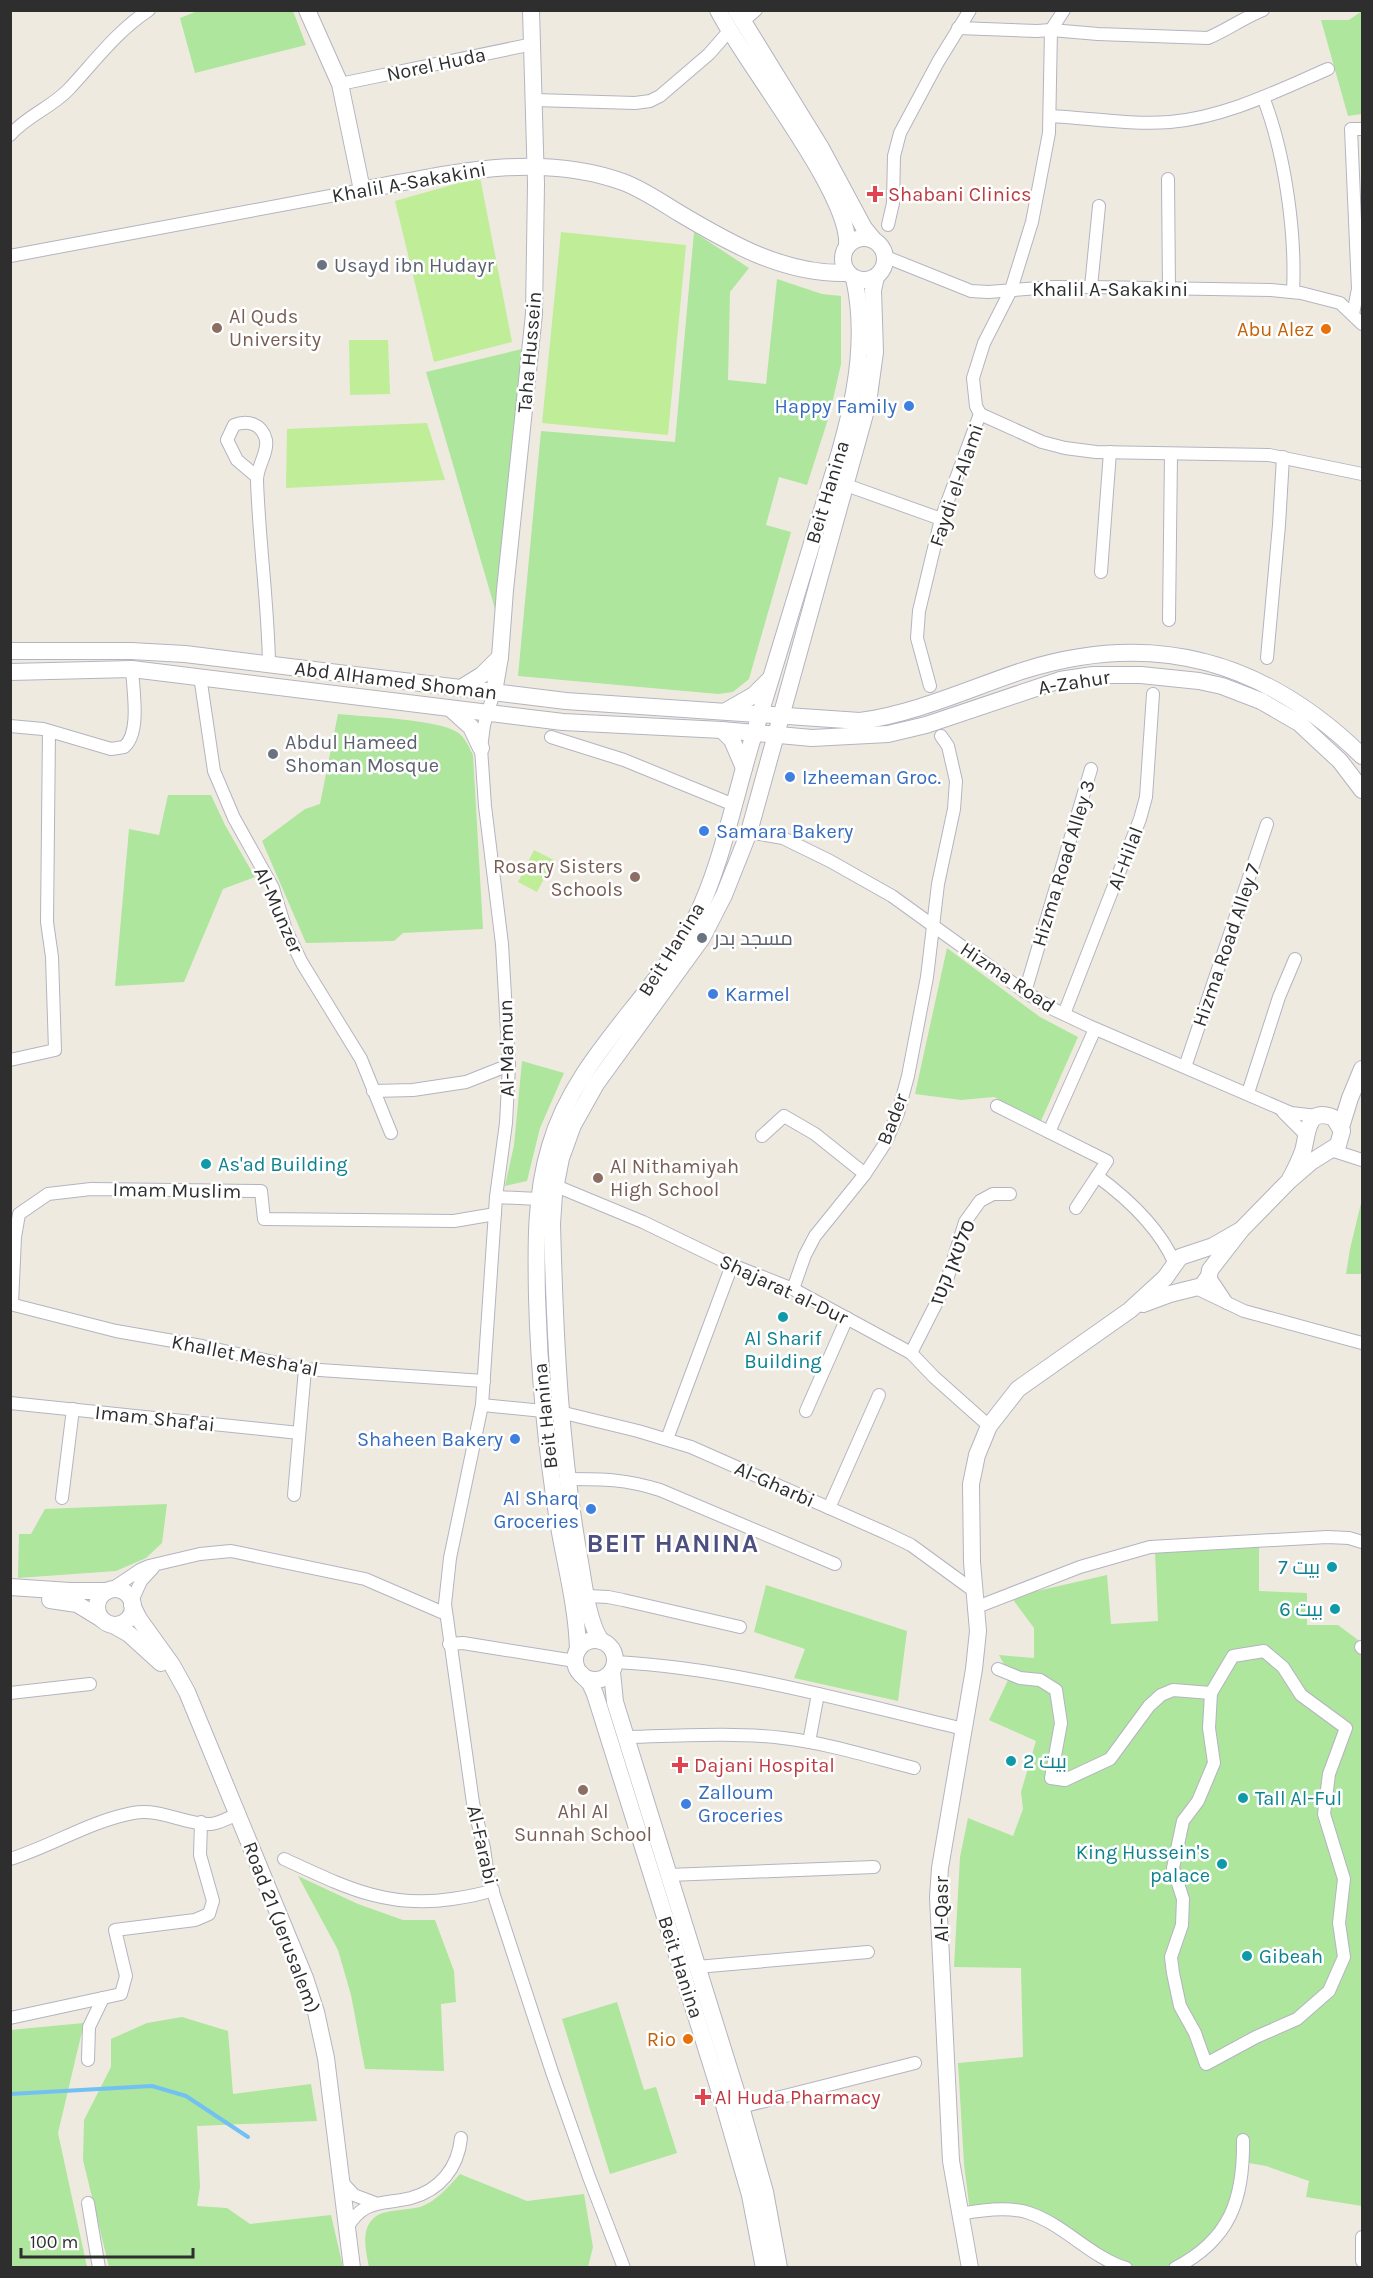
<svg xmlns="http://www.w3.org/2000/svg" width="1373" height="2278" viewBox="0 0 1373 2278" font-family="Karla,Cairo,Heebo,sans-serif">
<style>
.green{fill:#ade69c}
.pitch{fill:#bfed98}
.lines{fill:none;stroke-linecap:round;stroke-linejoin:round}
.stream{stroke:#72c1f2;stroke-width:4}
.street-casing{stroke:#b4b4c1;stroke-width:14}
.secondary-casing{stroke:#b4b4c1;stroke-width:18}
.street{stroke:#fff;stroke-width:12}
.secondary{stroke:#fff;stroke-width:16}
.health-dot{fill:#e0444e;stroke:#fff;stroke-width:2}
.worship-dot{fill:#6b7280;stroke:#fff;stroke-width:2}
.education-dot{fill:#8d6e63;stroke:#fff;stroke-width:2}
.food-dot{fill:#e8710a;stroke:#fff;stroke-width:2}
.shop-dot{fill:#3f7fe0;stroke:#fff;stroke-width:2}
.culture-dot{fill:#0f9aa8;stroke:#fff;stroke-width:2}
.labels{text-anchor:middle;stroke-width:5;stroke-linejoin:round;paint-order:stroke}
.street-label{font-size:20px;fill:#2e2e2e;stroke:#fff}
.health-label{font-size:20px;fill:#be3a42;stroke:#fff;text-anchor:start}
.worship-label{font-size:20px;fill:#5b616d;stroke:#fff;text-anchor:start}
.education-label{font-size:20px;fill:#785e54;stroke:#fff;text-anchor:start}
.food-label{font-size:20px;fill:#c56008;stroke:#fff;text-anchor:end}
.shop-label{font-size:20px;fill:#366cbe;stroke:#fff;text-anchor:start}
.culture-label{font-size:20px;fill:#0d838f;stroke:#fff;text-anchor:start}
.district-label{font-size:26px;font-weight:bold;letter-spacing:1.5px;fill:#4c4f80;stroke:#fff}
</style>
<rect width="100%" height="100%" fill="#efeae0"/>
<g class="green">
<polygon points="200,10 293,11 306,45 195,73 180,18"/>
<polygon points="1362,11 1362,114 1348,116 1321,20 1349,20"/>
<polygon points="694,232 749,268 730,292 728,380 766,384 777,279 822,294 841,296 841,364 830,413 807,485 779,477 766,525 791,532 749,679 733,692 718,694 518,676 541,431 675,442"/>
<polygon points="522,349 495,609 426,372"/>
<path d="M 338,714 C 366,717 436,719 457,732 C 465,737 469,747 473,755 L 483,929 L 403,933 L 394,941 L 306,943 L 262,841 L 305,809 L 320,804 Z"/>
<polygon points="168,795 211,795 225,825 255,877 223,889 184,982 115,986 129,829 159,835"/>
<polygon points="947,948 1040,1017 1078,1037 1041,1121 994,1097 961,1100 915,1094"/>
<polygon points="522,1061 564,1073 540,1128 527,1181 505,1186 514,1145"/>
<polygon points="1362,1199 1362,1274 1346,1274 1350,1249"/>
<polygon points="167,1504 162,1543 146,1558 116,1571 18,1578 19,1534 31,1534 45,1509"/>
<polygon points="1259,1545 1259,1591 1307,1593 1307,1625 1338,1625 1362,1643 1362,2206 1306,2197 1309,2181 1266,2166 1249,2163 1243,2142 1236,2199 1205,2249 1165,2267 1126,2267 1027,2212 970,2212 964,2164 958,2063 1023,2057 1021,1968 954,1967 960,1857 968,1818 1013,1836 1023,1809 1021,1792 1036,1741 989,1720 1010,1676 999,1655 1034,1658 1034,1628 1011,1597 1107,1575 1111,1624 1158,1621 1155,1552"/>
<polygon points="766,1585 907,1631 898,1701 794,1678 805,1649 754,1632"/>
<polygon points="298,1876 358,1904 403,1920 435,1920 454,1971 456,2002 441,2004 444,2071 365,2069 351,1995 338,1950"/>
<polygon points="617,2002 644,2090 656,2087 677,2153 610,2174 562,2019"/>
<polygon points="182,2017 228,2031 233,2094 311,2084 317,2121 197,2126 200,2187 197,2206 227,2208 250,2224 331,2215 343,2267 109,2267 83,2160 84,2120 111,2067 111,2039 147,2023"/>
<polygon points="84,2023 58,2133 87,2267 11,2267 10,2030"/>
<path d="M 460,2174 L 527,2201 L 584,2194 L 593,2247 L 588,2267 L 369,2267 C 366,2251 359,2226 378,2215 C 387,2210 408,2210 420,2207 C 437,2201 448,2187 460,2174 Z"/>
</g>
<g class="pitch">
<polygon points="480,177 512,342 434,362 395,201"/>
<polygon points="561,232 686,245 668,435 542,423"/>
<polygon points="349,340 388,340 390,394 350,395"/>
<polygon points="427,423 445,480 286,488 287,429"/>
<polygon points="534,850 554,860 537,892 518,882"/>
</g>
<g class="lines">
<polyline class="stream" points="10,2094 152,2086 186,2096 248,2137"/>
<g class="street-casing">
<g id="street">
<polyline points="742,22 756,10"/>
<path d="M 958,28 L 1037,31 L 1051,30 L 1098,34 L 1208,38 C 1227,30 1243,18 1263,10"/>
<polyline points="340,84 533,44"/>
<path d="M 1263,97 C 1285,153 1296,233 1293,292"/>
<polyline points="535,100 635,103 650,101 660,96 709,54 729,31"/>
<path d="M 1050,116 C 1089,118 1131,125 1170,122 C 1226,117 1277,91 1328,69"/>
<path d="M 10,135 C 28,115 51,108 69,89 C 95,61 117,31 149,10"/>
<polyline points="1168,179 1169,289"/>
<polyline points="888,225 893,203 894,156 900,133 938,62 970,10"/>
<polyline points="10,256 362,190"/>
<polyline points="886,257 971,291 988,292 1053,287 1091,287 1271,290 1301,293 1340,303 1362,324"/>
<polyline points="1091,287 1099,206"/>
<polyline points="1353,314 1358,289 1351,129 1362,129"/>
<polyline points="980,414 1042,442 1065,448 1096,452 1269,455 1362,474"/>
<path d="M 257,477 L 237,460 L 227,440 L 234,425 C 247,420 262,423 266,440 C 268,454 257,466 257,480 C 259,542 268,603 269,664"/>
<polyline points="846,485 941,519"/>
<polyline points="1101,572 1110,452"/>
<polyline points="1169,620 1171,454"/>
<polyline points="1267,658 1279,525 1283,457"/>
<polyline points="200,676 214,771 234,818 273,888 286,930 302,963 361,1059 391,1133"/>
<polyline points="930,686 917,638 919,611 941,519 980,414 976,406 973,378 984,343 1011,290 1032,222 1049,133 1051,30 1064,10"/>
<polyline points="494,692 484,725 481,748 485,806 502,944 509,1065 506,1123 496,1197 482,1405 450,1558 445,1604 473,1803 484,1848 488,1877 552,2072 589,2177 624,2268"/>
<path d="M 10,726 L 43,729 L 111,749 L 124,747 C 141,733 133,690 132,669"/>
<polyline points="551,737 624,760 734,805"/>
<polyline points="749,832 783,838 830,861 892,896 1025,992 1055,1010 1089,1026 1277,1107 1291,1113 1317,1116"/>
<polyline points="1025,992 1091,769"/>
<polyline points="1064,1014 1140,819 1146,797 1153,694"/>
<polyline points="10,1060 55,1050 52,957 47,922 49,731"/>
<polyline points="1185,1067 1267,824"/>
<polyline points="373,1091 413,1090 466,1082 509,1065"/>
<polyline points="1248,1093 1279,997 1295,959"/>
<polyline points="997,1106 1107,1161 1076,1208"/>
<polyline points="1283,1112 1306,1135"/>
<polyline points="1049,1132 1095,1029"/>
<polyline points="762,1136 784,1116 815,1134 865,1174"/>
<polyline points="1331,1150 1362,1160"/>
<path d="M 1097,1176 C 1127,1198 1160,1229 1175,1264"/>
<polyline points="556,1186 643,1222 732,1265 793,1289 911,1353 934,1377 989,1426"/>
<polyline points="496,1197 539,1199"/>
<polyline points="1209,1276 1227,1303"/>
<polyline points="1196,1288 1244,1311 1362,1343"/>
<polyline points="793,1289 805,1255 815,1236 865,1174 886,1142 898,1113 908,1076 927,977 938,884 954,809 956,781 948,746 941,736"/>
<polyline points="10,1304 116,1331 202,1346 305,1369 484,1381"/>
<polyline points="12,1304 15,1237 19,1214 48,1194 91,1189 261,1191 264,1219 454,1221 495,1214"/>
<polyline points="911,1353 945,1286 965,1222 980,1201 993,1194 1010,1194"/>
<polyline points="10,1403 299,1433"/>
<polyline points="482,1405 543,1411"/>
<polyline points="806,1411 847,1318"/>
<polyline points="560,1412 638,1431 691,1447 886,1533 911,1545 974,1591"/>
<polyline points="667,1439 732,1265"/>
<path d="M 567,1479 C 603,1479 625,1479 660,1490 L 835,1564"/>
<polyline points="294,1495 305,1369"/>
<polyline points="62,1498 73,1409"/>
<polyline points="829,1508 879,1395"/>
<polyline points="110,1590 140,1570 149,1566 200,1554 231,1551 365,1579 446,1614"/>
<polyline points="587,1596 608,1597 623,1600 740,1627"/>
<polyline points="132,1601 141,1581 153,1568"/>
<polyline points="977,1607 1080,1567 1150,1547 1327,1537 1349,1538 1362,1542"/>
<polyline points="449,1644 463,1643 575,1661"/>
<polyline points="1361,1647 1362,1648"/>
<polygon points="1264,1651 1283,1667 1301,1695 1346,1728 1329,1774 1324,1814 1344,1879 1339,1923 1344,1957 1329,1991 1297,2019 1256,2037 1206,2064 1195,2033 1180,2006 1173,1973 1171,1957 1182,1925 1183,1899 1173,1868 1183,1821 1198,1801 1214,1763 1209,1728 1211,1693 1233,1656"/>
<path d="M 615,1662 C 734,1668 849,1702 964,1729"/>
<polyline points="998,1669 1020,1678 1040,1680 1056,1690 1061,1723 1051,1778 1065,1780 1110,1759 1149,1706 1161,1695 1173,1690 1211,1693"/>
<polyline points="10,1693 90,1684"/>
<path d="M 626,1737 C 678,1736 732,1732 783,1738 C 827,1743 871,1757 914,1768"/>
<polyline points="809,1742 818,1694"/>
<path d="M 10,1859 C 52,1846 90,1821 133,1813 C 162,1808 185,1825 211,1824 C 220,1823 229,1818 237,1814"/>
<path d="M 284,1859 C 343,1886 386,1909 452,1899 C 466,1897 479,1895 493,1890"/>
<polyline points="669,1875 874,1867"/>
<polyline points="697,1967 868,1952"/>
<polyline points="10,2018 121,1994 126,1976 115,1930 195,1920 209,1914 213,1901 200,1855 201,1822"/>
<polyline points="88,2060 89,2027 103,1998"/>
<polyline points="741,2107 915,2063"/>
<polyline points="342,2182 354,2195 375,2203"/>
<polyline points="88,2203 99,2268"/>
<path d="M 960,2214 C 981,2210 1009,2206 1029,2213 C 1065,2225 1090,2257 1126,2268"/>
<path d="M 347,2228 C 364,2198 383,2205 411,2198 C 440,2190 458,2168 461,2138"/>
<polyline points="1362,2237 1362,2261"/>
<path d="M 1175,2268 C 1230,2240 1244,2199 1243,2140"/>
</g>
</g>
<g class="secondary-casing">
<g id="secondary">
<path d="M 307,10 L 340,84 L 362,190 C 448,174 537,151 623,182 C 642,189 661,202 679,213 C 731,244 785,275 848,273"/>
<path d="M 718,10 C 745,64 852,195 847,246"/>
<polyline points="736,10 821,148 864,228 873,239"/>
<circle cx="864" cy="259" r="21"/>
<path d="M 10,651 L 131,651 L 185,654 L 566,701 L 860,721 C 918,713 970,688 1025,670 C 1156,629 1266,662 1362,756"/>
<polyline points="10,672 132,669 563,722 722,730 812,738 888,734 926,725 1060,680 1093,675 1141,675 1199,681 1222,686 1261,701 1299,723 1340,761 1362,790"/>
<polyline points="461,688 482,675 500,657"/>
<polyline points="494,692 500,657 505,590 534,314 536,184 531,10"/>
<polyline points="451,709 471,727 481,748"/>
<polyline points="726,711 754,695 770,679"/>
<polyline points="722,730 732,740 744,768"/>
<polyline points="1341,1127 1350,1098 1362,1069"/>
<path d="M 1143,1304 L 1170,1294 L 1202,1286 L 1209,1276 L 1210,1270 L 1241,1230 L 1289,1181 L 1311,1162 L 1338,1145 L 1342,1131 L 1334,1118 C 1306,1106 1308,1134 1303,1151 C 1299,1162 1294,1172 1289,1181"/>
<polyline points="10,1587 70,1591 107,1591"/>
<circle cx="115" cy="1607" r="18"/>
<polyline points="50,1600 77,1604 100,1618"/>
<polyline points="132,1605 139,1619 172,1665 187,1692 305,1978 316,2012 326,2058 352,2268"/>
<polyline points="113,1625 129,1634 161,1663"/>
<circle cx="595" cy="1660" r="20"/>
<path d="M 601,1641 C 588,1622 584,1584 580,1562 C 560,1450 555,1338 552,1224 L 554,1194 L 561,1158 L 573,1125 L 596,1084 L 702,938 L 724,895 L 749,832 L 868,403 L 875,352 L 873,290 L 876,277"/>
<path d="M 578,1650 C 577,1607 565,1563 558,1521 C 546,1446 539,1372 537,1297 C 536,1246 535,1195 550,1146 C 575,1058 652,1000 694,921 C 722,866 735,794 754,734 C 774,670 793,605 813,540 C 838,455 874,367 854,278"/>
<polyline points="612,1672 615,1702 741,2107 765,2192 779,2268"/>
<polyline points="581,1674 590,1683 595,1694 724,2105 750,2195 764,2268"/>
<polyline points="970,2268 951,2161 938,1897 940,1868 974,1669 978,1631 972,1562 971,1484 977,1455 989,1426 1018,1389 1130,1310 1165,1278 1180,1257 1213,1246 1241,1230"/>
</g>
</g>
<use href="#street" class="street"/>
<use href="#secondary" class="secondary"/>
</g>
<g class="health-dot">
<path d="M872 185h6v6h6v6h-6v6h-6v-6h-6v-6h6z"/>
<path d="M677 1756h6v6h6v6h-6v6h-6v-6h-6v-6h6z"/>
<path d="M700 2088h6v6h6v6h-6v6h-6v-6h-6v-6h6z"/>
</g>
<g class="worship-dot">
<circle cx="322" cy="265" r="6"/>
<circle cx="273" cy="754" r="6"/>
<circle cx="702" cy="938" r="6"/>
</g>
<g class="education-dot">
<circle cx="217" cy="328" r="6"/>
<circle cx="635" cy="877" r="6"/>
<circle cx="598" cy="1178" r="6"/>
<circle cx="583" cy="1790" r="6"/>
</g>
<g class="food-dot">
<circle cx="1326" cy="329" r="6"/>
<circle cx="688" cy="2039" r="6"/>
</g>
<g class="shop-dot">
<circle cx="909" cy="406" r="6"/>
<circle cx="790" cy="777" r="6"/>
<circle cx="704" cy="831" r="6"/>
<circle cx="713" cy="994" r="6"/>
<circle cx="515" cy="1439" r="6"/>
<circle cx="591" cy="1509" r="6"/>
<circle cx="686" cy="1804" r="6"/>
</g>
<g class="culture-dot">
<circle cx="206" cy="1164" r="6"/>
<circle cx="783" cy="1317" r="6"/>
<circle cx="1332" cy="1567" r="6"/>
<circle cx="1335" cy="1609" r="6"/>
<circle cx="1011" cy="1761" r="6"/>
<circle cx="1243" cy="1798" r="6"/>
<circle cx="1222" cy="1864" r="6"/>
<circle cx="1247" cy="1956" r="6"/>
</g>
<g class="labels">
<g class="street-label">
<text transform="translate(436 64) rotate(-12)" y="7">Norel Huda</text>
<text transform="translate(409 182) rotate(-10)" y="7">Khalil A-Sakakini</text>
<text x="1110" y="296">Khalil A-Sakakini</text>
<text transform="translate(529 352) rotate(-85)" y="7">Taha Hussein</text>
<text transform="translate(956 485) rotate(-71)" y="7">Faydi el-Alami</text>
<text transform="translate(827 492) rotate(-73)" y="7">Beit Hanina</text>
<text transform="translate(396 680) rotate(7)" y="7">Abd AlHamed Shoman</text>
<text transform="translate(1074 682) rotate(-9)" y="7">A-Zahur</text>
<text transform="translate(1125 858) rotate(-69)" y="7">Al-Hilal</text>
<text transform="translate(1063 863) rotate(-73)" y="7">Hizma Road Alley 3</text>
<text transform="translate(279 910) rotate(66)" y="7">Al-Munzer</text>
<text transform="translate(1226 945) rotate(-71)" y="7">Hizma Road Alley 7</text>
<text transform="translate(671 949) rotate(-58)" y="7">Beit Hanina</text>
<text transform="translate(1008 977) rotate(34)" y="7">Hizma Road</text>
<text transform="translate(506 1048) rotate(-91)" y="7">Al-Ma'mun</text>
<text transform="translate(892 1119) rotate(-69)" y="7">Bader</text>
<text transform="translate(177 1190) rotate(1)" y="7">Imam Muslim</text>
<text transform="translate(952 1262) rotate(-68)" y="7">סלטאן קטז</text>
<text transform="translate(784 1289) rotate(25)" y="7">Shajarat al-Dur</text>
<text transform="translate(245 1355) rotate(11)" y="7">Khallet Mesha'al</text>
<text transform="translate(545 1416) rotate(-96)" y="7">Beit Hanina</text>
<text transform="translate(155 1418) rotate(6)" y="7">Imam Shaf'ai</text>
<text transform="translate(775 1484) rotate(24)" y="7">Al-Gharbi</text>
<text transform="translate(483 1845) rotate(77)" y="7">Al-Farabi</text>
<text transform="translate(941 1909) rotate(-90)" y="7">Al-Qasr</text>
<text transform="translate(282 1927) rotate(69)" y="7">Road 21 (Jerusalem)</text>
<text transform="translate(681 1967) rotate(72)" y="7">Beit Hanina</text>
</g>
<g class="health-label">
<text x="888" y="201">Shabani Clinics</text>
<text x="694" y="1772">Dajani Hospital</text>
<text x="715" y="2104">Al Huda Pharmacy</text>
</g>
<g class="worship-label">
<text x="334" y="272">Usayd ibn Hudayr</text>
<text x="285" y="749">Abdul Hameed<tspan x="285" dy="23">Shoman Mosque</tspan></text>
<text x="714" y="945">مسجد بدر</text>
</g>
<g class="education-label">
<text x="229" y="323">Al Quds<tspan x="229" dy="23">University</tspan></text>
<text x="623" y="873" text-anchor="end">Rosary Sisters<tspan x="623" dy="23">Schools</tspan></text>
<text x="610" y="1173">Al Nithamiyah<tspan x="610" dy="23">High School</tspan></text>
<text x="583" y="1818" text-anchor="middle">Ahl Al<tspan x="583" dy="23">Sunnah School</tspan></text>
</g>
<g class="food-label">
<text x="1314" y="336">Abu Alez</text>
<text x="676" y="2046">Rio</text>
</g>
<g class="shop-label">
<text x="897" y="413" text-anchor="end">Happy Family</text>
<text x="802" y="784">Izheeman Groc.</text>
<text x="716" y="838">Samara Bakery</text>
<text x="725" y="1001">Karmel</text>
<text x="503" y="1446" text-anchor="end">Shaheen Bakery</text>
<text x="579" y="1505" text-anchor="end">Al Sharq<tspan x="579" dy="23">Groceries</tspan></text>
<text x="698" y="1799">Zalloum<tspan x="698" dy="23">Groceries</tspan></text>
</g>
<g class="culture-label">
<text x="218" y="1171">As'ad Building</text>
<text x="783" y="1345" text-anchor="middle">Al Sharif<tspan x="783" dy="23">Building</tspan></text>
<text x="1320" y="1574" text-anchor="end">بيت 7</text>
<text x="1323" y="1616" text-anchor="end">بيت 6</text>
<text x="1023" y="1768">بيت 2</text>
<text x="1255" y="1805">Tall Al-Ful</text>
<text x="1210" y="1859" text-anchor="end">King Hussein's<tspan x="1210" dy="23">palace</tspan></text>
<text x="1259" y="1963">Gibeah</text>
</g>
<g class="district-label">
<text x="673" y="1552">BEIT HANINA</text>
</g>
</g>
<rect width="1373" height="2278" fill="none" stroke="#2e2e2e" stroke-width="24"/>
<path d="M21 2248v9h172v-9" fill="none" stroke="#2e2e2e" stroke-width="3"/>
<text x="30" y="2248" font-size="18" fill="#2e2e2e" stroke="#ffffff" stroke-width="4.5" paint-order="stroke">100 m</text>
</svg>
